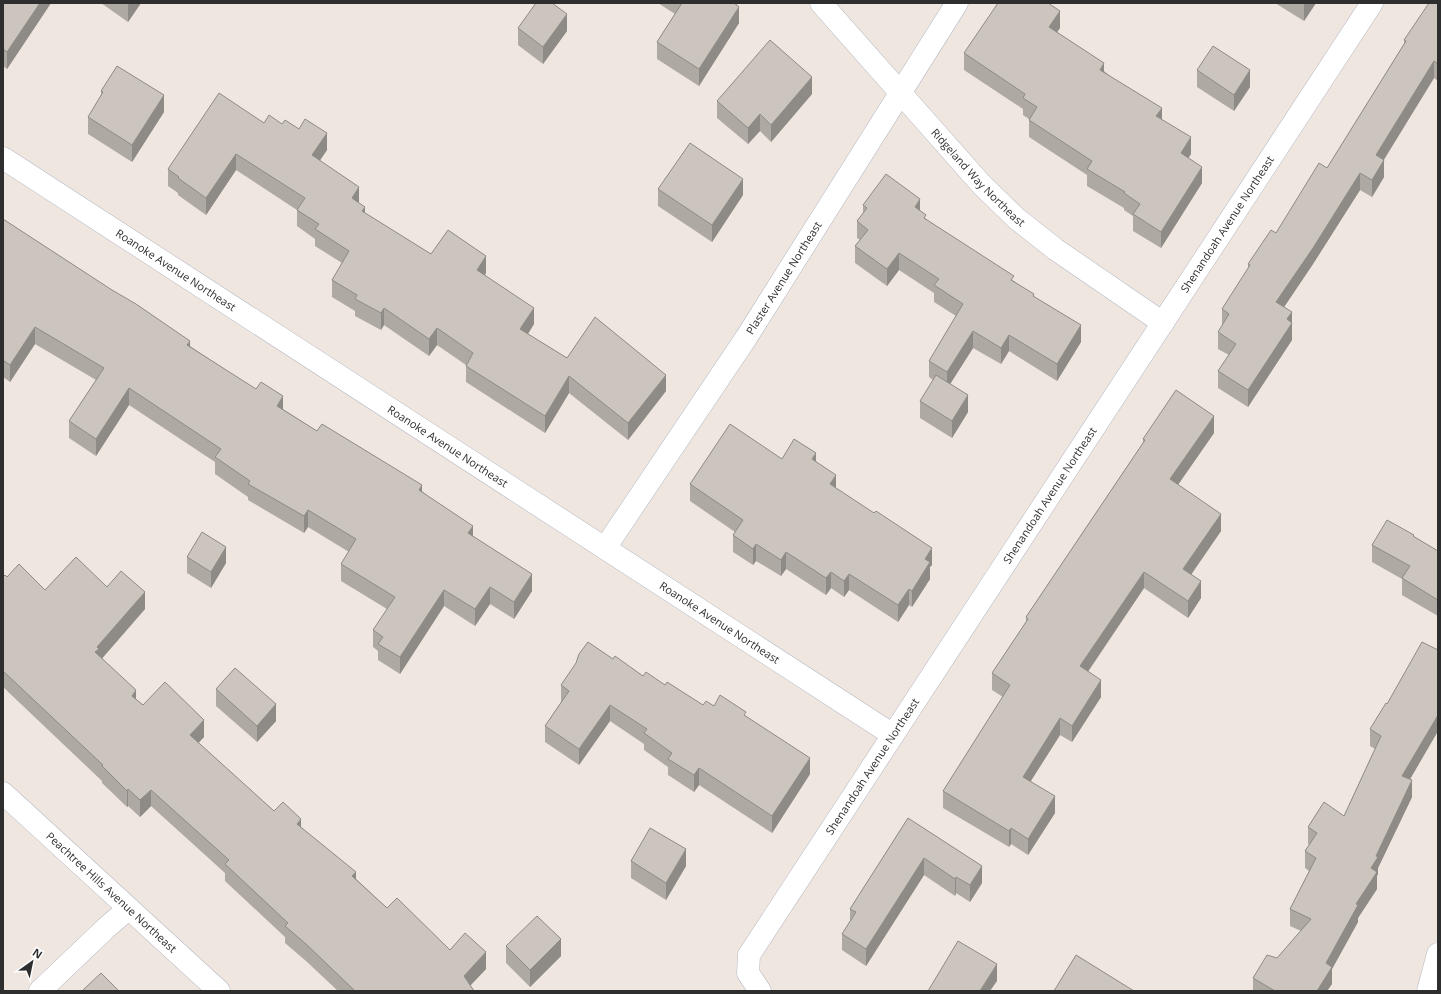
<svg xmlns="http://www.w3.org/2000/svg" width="1441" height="994" viewBox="0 0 1441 994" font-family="'Open Sans',sans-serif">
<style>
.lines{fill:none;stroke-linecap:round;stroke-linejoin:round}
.minor-casing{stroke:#b4b8c2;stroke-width:23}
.minor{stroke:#fff;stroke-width:22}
.wall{fill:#afa9a3}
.shaded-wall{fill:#8e8a85}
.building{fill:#cbc5be;stroke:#8e8a85}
.labels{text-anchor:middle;stroke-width:3;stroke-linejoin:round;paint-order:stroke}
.street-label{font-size:11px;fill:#2e2e2e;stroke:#fff}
</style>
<rect width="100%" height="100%" fill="#f0e6e0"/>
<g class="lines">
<g class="minor-casing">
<g id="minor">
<path id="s1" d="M 821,3 L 981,184 L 1017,219 L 1055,249 L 1163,323"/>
<path id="s2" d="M 3,158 L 893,735"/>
<path id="s3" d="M 605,548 L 746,338 L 957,3"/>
<path id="s4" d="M 3,793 L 219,991"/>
<polyline points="40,991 106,928 128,909"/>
<path id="s5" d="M 760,991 L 748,973 L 749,955 L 1372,3"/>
<polyline points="1428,991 1438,954"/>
</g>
</g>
<use href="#minor" class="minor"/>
</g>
<g class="wall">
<polygon points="3,3 51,3 7,69 3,66"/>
<polygon points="101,3 141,3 128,22"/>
<polygon points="658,3 737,3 739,23 699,86 657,59 657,42 675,14"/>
<polygon points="1275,3 1316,3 1304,21"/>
<polygon points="1438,3 1438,81 1434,78 1384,160 1384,177 1372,197 1360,190 1313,264 1284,307 1292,323 1292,340 1248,407 1218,388 1218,371 1229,355 1218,349 1218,332 1222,326 1222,309 1248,270 1248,264 1276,233 1327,168 1404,44 1404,40"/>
<polygon points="518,28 567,31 543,64 518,45"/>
<polygon points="1060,28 1057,32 1162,119 1191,154 1188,158 1202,183 1161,248 1133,231 1133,216 1124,210 1124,208 1087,186 1087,175 1029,137 1029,119 1023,115 1023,109 964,70 964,53"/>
<polygon points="1197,70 1250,87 1234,111 1197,87"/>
<polygon points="101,91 164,112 132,162 88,134 88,117 101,96"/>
<polygon points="812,94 771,142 760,131 748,144 717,118 717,101"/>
<polygon points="264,123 282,124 299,129 327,150 320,160 359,204 365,213 431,254 486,273 485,275 534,324 528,334 567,358 666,391 628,440 569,393 545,433 466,382 466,365 437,345 429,356 384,325 381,330 355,316 355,311 332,297 332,280 342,263 315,246 315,239 297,226 297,210 236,170 206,215 178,195 178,193 168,186 168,169"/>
<polygon points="658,189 743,195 712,242 658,206"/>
<polygon points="863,205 920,210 926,219 1014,281 1034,297 1081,342 1057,381 1009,351 1001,364 973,348 950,384 968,412 952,438 920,418 920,401 933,380 929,377 929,361 956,316 934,302 934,293 899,270 887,286 855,263 855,246 860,240 857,238 857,221 863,213"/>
<polygon points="3,219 283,409 317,431 422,491 473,536 532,591 514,619 490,604 475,626 444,606 400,674 378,660 378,651 373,647 373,630 387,609 341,581 341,564 349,552 308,527 304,533 248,500 248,497 215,474 215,462 129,405 96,456 69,438 69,421 96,380 35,344 10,382 3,377"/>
<polygon points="1214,433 1178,485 1221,531 1191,575 1201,598 1188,618 1144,588 1088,672 1101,697 1072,742 1060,735 1031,781 1055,813 1028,855 1011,844 1009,847 943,808 943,791 1003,697 992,690 992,673 1026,622 1026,617 1143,443 1143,439"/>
<polygon points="782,459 816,461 836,488 932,565 930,567 930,579 912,607 909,605 898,622 849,590 844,597 831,588 826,595 786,569 781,576 756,561 753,565 733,552 733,535 735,532 690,501 690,484"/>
<polygon points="1414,537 1438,551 1438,616 1402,595 1402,579 1372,562 1372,545"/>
<polygon points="187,557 226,563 211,588 187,573"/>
<polygon points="3,577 7,577 45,590 107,587 145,609 102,658 136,699 143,705 204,737 198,743 274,811 301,827 387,908 450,950 486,969 470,986 474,991 338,991 306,961 285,943 285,937 225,881 225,873 151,806 140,817 128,806 127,807 102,783 102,781 3,687"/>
<polygon points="613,659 643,676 665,685 703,705 714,706 746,716 810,774 772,833 699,785 694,792 668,775 668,767 644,750 644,744 610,721 579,765 545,742 545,726 561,702 561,685"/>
<polygon points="216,689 276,721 257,742 216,706"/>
<polygon points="1370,729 1438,731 1410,779 1412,797 1378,868 1378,874 1377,876 1377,889 1358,918 1358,922 1332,969 1332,984 1327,991 1253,991 1253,978 1277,958 1301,931 1290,926 1290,909 1309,871 1305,868 1305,851 1310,845 1308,844 1308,827 1344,816 1375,749 1370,746"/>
<polygon points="908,818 982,883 970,902 956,893 955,896 924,875 866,966 842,950 842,934 850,921 850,909"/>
<polygon points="631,861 686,866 666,900 631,878"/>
<polygon points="506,946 561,956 530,987 506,963"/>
</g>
<g class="shaded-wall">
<polygon points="40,3 51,3 7,69 7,52"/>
<polygon points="130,3 141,3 128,22 128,5"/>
<polygon points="1305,3 1316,3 1304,21 1304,5"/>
<polygon points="739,7 739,23 699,86 699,69"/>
<polygon points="1060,11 1060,28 1049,44 1049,27"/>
<polygon points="567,14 567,31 543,64 543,47"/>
<polygon points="1434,61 1434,78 1376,172 1376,155"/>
<polygon points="1104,63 1104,80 1100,70"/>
<polygon points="1250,70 1250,87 1234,111 1234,95"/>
<polygon points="812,77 812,94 771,142 771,125"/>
<polygon points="164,95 164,112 132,162 132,145"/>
<polygon points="1162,108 1162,125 1156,116"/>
<polygon points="760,114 760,131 748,144 748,128"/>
<polygon points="327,133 327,150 312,172 312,155"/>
<polygon points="1191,137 1191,154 1181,170 1181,153"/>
<polygon points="236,154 236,170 206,215 206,198"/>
<polygon points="1384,160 1384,177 1372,197 1372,180"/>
<polygon points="1202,167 1202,183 1161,248 1161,232"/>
<polygon points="1360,173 1360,190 1313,264 1276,319 1276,302"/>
<polygon points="743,179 743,195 712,242 712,225"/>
<polygon points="359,187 359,204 352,198"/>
<polygon points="920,199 920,216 915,207"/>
<polygon points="365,207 365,224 362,211"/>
<polygon points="899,253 899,270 887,286 887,269"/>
<polygon points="486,256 486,273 477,286 477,270"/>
<polygon points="384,308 384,325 381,330 381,313"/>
<polygon points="534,308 534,324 520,346 520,329"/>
<polygon points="1292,312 1292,340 1248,407 1248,390 1287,319"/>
<polygon points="1081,325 1081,342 1057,381 1057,364"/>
<polygon points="35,327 35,344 10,382 10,365"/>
<polygon points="437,328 437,345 429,356 429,339"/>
<polygon points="973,331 973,348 947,389 947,372"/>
<polygon points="1009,335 1009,351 1001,364 1001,348"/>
<polygon points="190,341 190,357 187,345"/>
<polygon points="666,375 666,391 628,440 628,423"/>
<polygon points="569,376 569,393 545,433 545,416"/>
<polygon points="129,388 129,405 96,456 96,439"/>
<polygon points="968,395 968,412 952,438 952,421"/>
<polygon points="283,396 283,413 277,406"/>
<polygon points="1214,416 1214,433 1170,496 1170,479"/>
<polygon points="816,453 816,470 812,459"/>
<polygon points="836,475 836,491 830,484"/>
<polygon points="422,485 422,502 419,490"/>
<polygon points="308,510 308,527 304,533 304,516"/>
<polygon points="1221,514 1221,531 1183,586 1183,569"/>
<polygon points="473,526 473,542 468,533"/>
<polygon points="756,544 756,561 753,565 753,549"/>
<polygon points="226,547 226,563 211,588 211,572"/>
<polygon points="932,548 932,565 930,567 930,579 912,607 912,591 925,559"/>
<polygon points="786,552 786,569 781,576 781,560"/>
<polygon points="831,572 831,588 826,595 826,578"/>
<polygon points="1144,572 1144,588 1080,683 1080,666"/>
<polygon points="532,574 532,591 514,619 514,602"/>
<polygon points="849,574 849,590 844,597 844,581"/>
<polygon points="1201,581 1201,598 1188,618 1188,601"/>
<polygon points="490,587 490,604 475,626 475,609"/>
<polygon points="909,589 909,605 898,622 898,605"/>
<polygon points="444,590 444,606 400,674 400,657"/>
<polygon points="145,592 145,609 99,662 95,652 97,647"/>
<polygon points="1101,680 1101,697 1072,742 1072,726"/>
<polygon points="136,690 136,707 132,696"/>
<polygon points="276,704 276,721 257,742 257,726"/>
<polygon points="610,705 610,721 579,765 579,749"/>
<polygon points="1438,715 1438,731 1402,793 1402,776"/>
<polygon points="1060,718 1060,735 1023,793 1023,777"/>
<polygon points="204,720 204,737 190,752 190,735"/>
<polygon points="810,758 810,774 772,833 772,816"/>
<polygon points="699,768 699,785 694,792 694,775"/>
<polygon points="1412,780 1412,797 1378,868 1378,874 1377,876 1377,889 1358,918 1358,922 1332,969 1332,984 1327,991 1317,991 1326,963 1356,904 1376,856"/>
<polygon points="128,789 128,806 127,807 127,791"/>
<polygon points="151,790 151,806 140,817 140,800"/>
<polygon points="1055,796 1055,813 1028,855 1028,839"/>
<polygon points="301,819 301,836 297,824"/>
<polygon points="1011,828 1011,844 1009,847 1009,831"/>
<polygon points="686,849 686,866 666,900 666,883"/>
<polygon points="924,858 924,875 866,966 866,949"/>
<polygon points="982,866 982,883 970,902 970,885"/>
<polygon points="356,872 356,889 352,876"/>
<polygon points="956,877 956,893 955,896 955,879"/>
<polygon points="561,939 561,956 530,987 530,970"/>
<polygon points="486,952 486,969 465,991 464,976"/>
<polygon points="997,964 997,981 990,991 980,991"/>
</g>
<g class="building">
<polygon points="3,3 40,3 7,52 3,49"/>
<polygon points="536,3 552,3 567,14 543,47 518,28"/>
<polygon points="682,3 734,3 739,7 699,69 657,42"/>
<polygon points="998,3 1048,3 1060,11 1049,27 1104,63 1100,70 1162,108 1156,116 1191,137 1181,153 1202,167 1161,232 1133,214 1140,204 1124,193 1125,192 1087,169 1092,161 1029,120 1037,107 1023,98 1025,94 964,53"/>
<polygon points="1429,3 1438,3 1438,64 1434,61 1376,155 1384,160 1372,180 1360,173 1313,248 1276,302 1292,312 1287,319 1292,323 1248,390 1218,371 1236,344 1218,332 1229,314 1222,309 1250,265 1248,264 1271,230 1276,233 1319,163 1327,168 1406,41 1404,40"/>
<polygon points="770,40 812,77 771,125 760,114 748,128 717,101"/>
<polygon points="1213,46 1250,70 1234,95 1197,70"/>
<polygon points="117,66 164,95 132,145 88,117 103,92 101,91"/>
<polygon points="219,93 264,123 269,115 282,124 285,120 299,129 305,119 327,133 312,155 359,187 352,198 365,207 362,211 431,254 448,230 486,256 477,270 534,308 520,329 567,358 595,317 666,375 628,423 569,376 545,416 466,366 473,353 437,328 429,339 384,308 381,313 355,299 357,295 332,280 349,251 315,229 319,224 297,210 305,198 236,154 206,198 178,178 179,177 168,169"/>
<polygon points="690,143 743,179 712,225 658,189"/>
<polygon points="886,174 920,199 915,207 926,215 924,218 1014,276 1011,280 1034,294 1033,296 1081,325 1057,364 1009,335 1001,348 973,331 947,372 929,361 963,304 934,285 939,279 899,253 887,269 855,246 868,230 857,221 867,208 863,205"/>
<polygon points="3,219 112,290 136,304 190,341 187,345 256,389 261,382 283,396 277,406 317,431 322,424 422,485 419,490 473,526 468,533 532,574 514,602 490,587 475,609 444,590 400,657 378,644 383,637 373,630 395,597 341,564 356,539 308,510 304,516 248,484 250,481 215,457 221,449 129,388 96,439 69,421 104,368 35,327 10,365 3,360"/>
<polygon points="936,375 968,395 952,421 920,401"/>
<polygon points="1176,390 1214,416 1170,479 1221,514 1183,569 1201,581 1188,601 1144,572 1080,666 1101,680 1072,726 1060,718 1023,777 1055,796 1028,839 1011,828 1009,831 943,791 1010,685 992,673 1028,619 1026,617 1145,440 1143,439"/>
<polygon points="730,424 782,459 794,439 816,453 812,459 836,475 830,484 874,513 876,511 932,548 925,559 930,562 912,591 909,589 898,605 849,574 844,581 831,572 826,578 786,552 781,560 756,544 753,549 733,535 743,520 690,484"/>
<polygon points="1387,520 1414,535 1413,536 1438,551 1438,600 1402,578 1410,566 1372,545"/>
<polygon points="202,532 226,547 211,572 187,557"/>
<polygon points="76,557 107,587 121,571 145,592 97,647 99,649 95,652 136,690 132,696 143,705 165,682 204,720 190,735 274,811 283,802 301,819 297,824 356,872 352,876 387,908 397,898 450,950 465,933 486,952 464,976 474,991 355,991 306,944 285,926 288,923 225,864 229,860 151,790 140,800 128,789 127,791 102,766 103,765 3,671 3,577 5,575 7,577 19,564 45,590"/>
<polygon points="588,642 613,659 615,656 643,676 646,672 665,685 667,682 703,705 706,701 714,706 720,695 746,712 744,715 810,758 772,816 699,768 694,775 668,759 672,753 644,733 647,729 610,705 579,749 545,726 569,691 561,685 576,663 579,654"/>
<polygon points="1422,642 1438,650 1438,715 1402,776 1412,780 1376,856 1378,857 1371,868 1377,872 1356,904 1358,905 1326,963 1332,967 1317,991 1275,991 1253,978 1267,955 1277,958 1311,919 1290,909 1316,858 1305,851 1317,833 1308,827 1324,802 1344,816 1381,736 1370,729 1386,703 1387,704"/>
<polygon points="235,668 276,704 257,726 216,689"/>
<polygon points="908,818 982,866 970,885 956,877 955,879 924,858 866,949 842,934 856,912 850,909"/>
<polygon points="650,828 686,849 666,883 631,861"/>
<polygon points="537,916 561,939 530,970 506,946"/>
<polygon points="958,941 997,964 980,991 928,991"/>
<polygon points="1076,955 1134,991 1054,991"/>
<polygon points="101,973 119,991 82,991"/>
</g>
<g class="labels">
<g class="street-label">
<text dy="4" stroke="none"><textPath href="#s1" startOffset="235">Ridgeland Way Northeast</textPath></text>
<text dy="4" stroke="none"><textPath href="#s5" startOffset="913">Shenandoah Avenue Northeast</textPath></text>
<text dy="4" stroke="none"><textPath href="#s2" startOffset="206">Roanoke Avenue Northeast</textPath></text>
<text dy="4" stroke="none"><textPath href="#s3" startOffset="324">Plaster Avenue Northeast</textPath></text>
<text dy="4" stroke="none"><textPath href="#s2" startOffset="530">Roanoke Avenue Northeast</textPath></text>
<text dy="4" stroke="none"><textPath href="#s5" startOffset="589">Shenandoah Avenue Northeast</textPath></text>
<text dy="4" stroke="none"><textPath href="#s2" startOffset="854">Roanoke Avenue Northeast</textPath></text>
<text dy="4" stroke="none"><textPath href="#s5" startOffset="265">Shenandoah Avenue Northeast</textPath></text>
<text dy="4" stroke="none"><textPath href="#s4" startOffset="147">Peachtree Hills Avenue Northeast</textPath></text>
</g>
</g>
<rect width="1441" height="994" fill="none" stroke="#2e2e2e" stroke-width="8"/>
<g transform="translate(32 962) rotate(33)" stroke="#ffffff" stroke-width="3" paint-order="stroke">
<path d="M0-3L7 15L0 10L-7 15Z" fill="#2e2e2e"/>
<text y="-6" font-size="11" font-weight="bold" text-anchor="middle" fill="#2e2e2e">N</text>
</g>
</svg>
